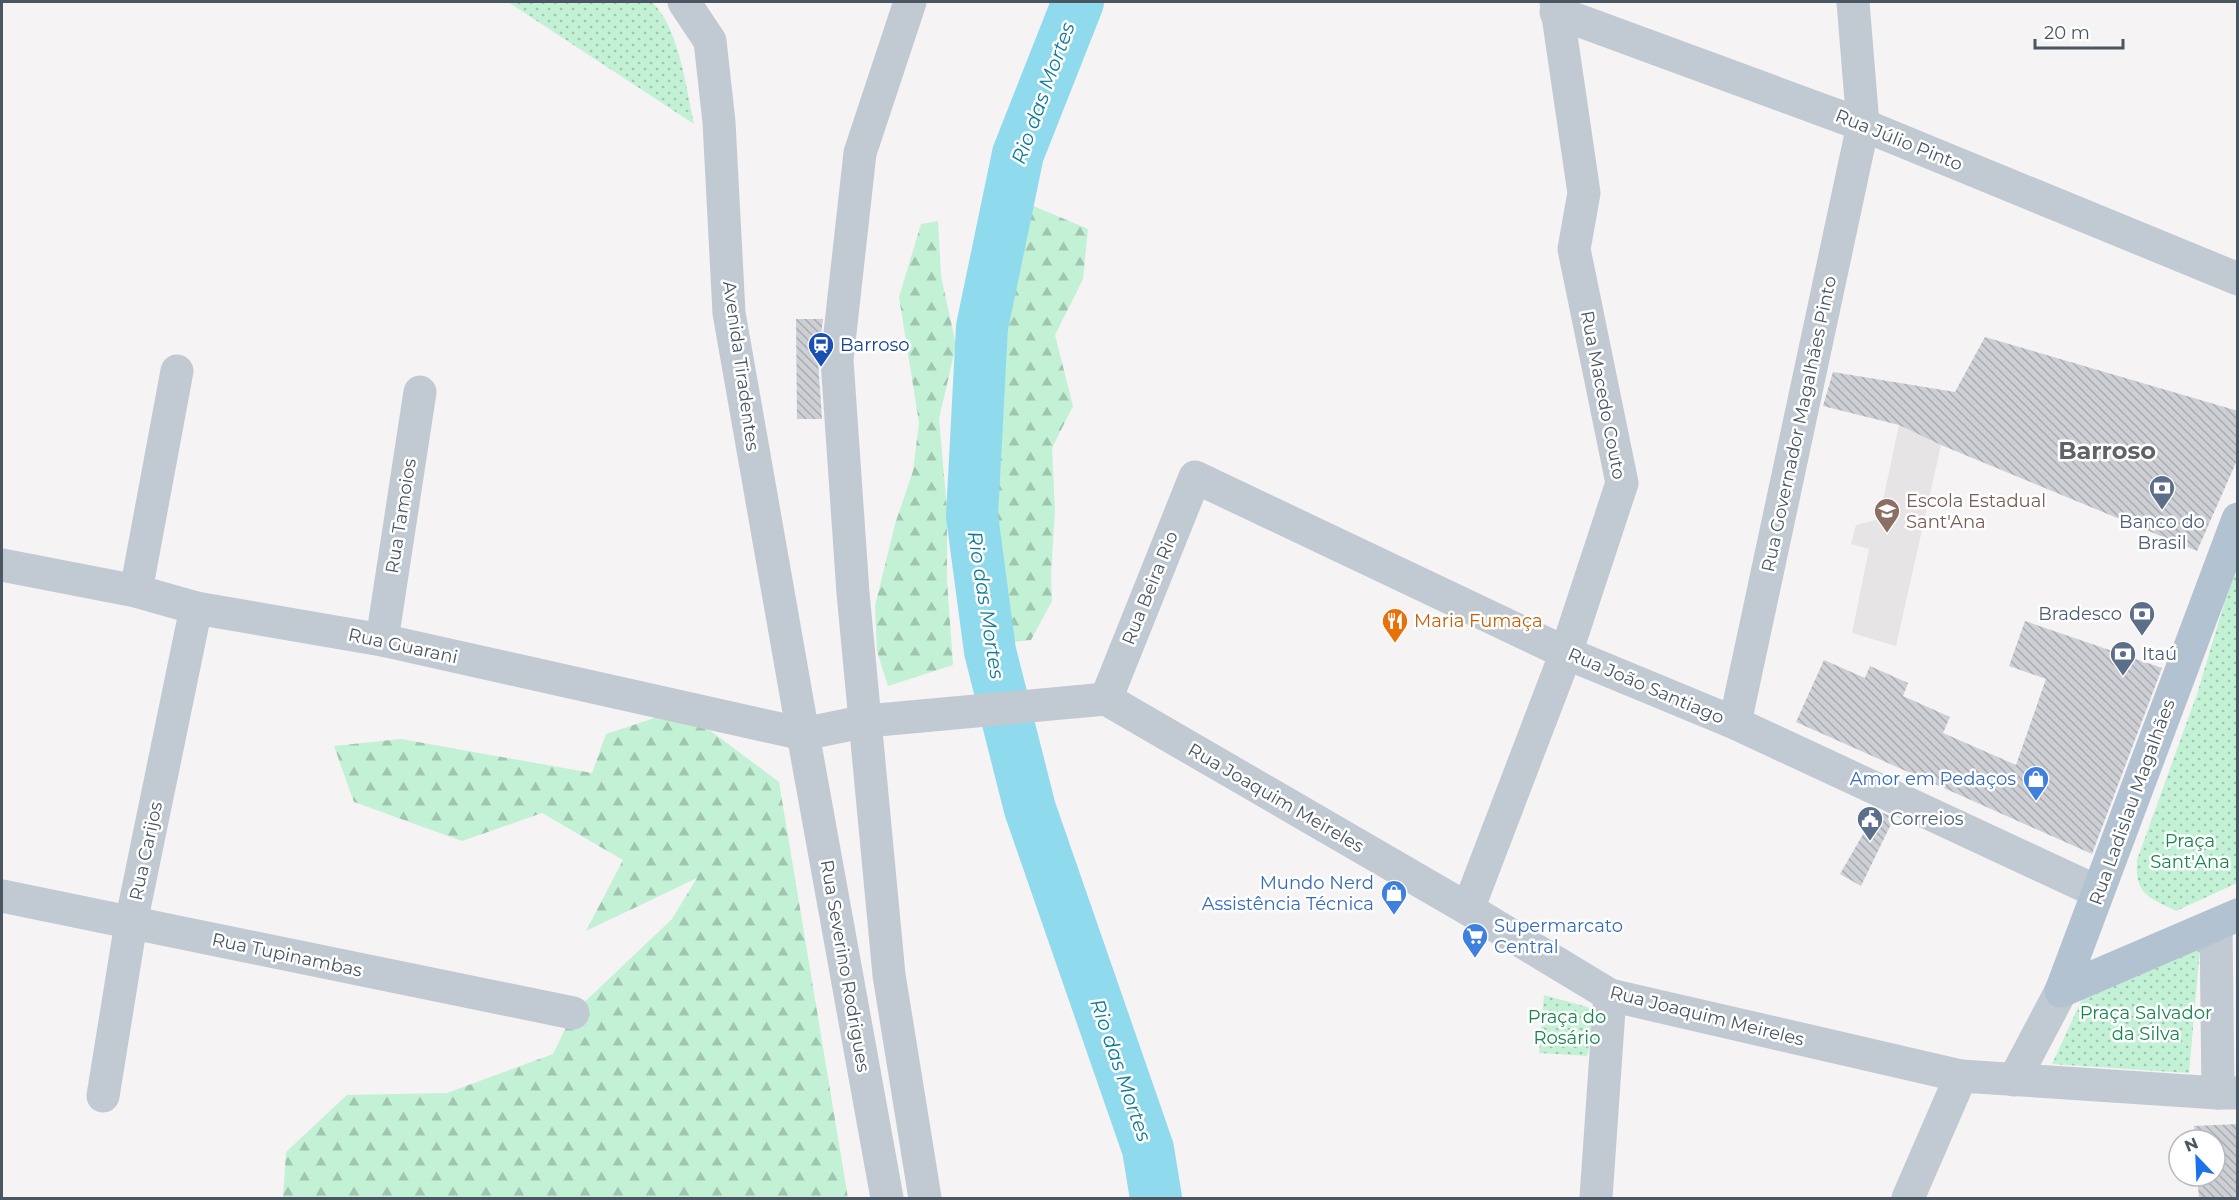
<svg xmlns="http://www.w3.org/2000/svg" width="2239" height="1200" viewBox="0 0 2239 1200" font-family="Montserrat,sans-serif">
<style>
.education{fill:#e6e4e5}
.forest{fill:url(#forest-firs)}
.park{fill:url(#park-dots)}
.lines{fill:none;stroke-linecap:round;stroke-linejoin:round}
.river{stroke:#90daee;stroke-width:52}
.building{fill:url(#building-back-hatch)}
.minor{stroke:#c1cad2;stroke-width:33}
.major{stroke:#b3c2d1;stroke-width:33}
.labels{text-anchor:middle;stroke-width:5;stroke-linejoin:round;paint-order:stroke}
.street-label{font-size:18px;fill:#4a5661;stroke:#fff}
.transit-label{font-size:18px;fill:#164399;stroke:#fff;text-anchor:start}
.education-label{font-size:18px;fill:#785e54;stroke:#fff;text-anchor:start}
.service-label{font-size:18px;fill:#4e5e75;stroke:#fff;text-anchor:start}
.food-label{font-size:18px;fill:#c56008;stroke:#fff;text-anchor:start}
.shop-label{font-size:18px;fill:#366cbe;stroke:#fff;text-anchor:end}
.park-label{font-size:18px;fill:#17864f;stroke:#fff}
.water-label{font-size:20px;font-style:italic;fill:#0c7c9b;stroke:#fff}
.district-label{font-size:24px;font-weight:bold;fill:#5f6368;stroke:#fff}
</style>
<defs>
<pattern id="forest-firs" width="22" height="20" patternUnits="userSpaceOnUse" patternTransform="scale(1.5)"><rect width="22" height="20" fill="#c3f1d5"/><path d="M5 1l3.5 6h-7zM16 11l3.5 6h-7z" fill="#a0c6b0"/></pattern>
<pattern id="park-dots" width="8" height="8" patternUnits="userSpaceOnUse" patternTransform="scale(1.5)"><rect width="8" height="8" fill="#c3f1d5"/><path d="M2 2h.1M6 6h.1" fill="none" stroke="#a0c6b0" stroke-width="1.8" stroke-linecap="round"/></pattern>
<pattern id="building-back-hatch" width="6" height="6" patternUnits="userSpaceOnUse" patternTransform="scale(1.5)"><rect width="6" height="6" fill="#cdcfd5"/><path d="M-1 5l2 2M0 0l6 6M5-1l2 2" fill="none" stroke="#a8abb0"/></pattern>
</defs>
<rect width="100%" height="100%" fill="#f5f3f3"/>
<polygon class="education" points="1899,425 1941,445 1896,646 1852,633 1869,549 1851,544 1856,525 1879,519"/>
<g class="forest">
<polygon points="1024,202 1088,229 1083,279 1055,335 1073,406 1052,448 1055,511 1051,575 1052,601 1031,640 1004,643 990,511 1007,280"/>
<polygon points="938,221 941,276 956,345 939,419 947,509 947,581 953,665 888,686 877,651 875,606 895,524 913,471 919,423 899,297 921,224"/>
<polygon points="670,713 712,732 779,782 848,1198 283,1198 286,1152 347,1095 447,1093 553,1054 573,1013 672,919 697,878 586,931 623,860 542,813 462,841 354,802 334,746 401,739 592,773 606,734"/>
</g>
<g class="park">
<path d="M 508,2 L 652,2 C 679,28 686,87 694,124 Z"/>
<path d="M 2237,561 L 2237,883 L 2176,911 C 2148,897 2135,895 2137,860 L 2197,694 Z"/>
<polygon points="2200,949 2189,1073 2052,1064 2082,999"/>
<polygon points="1544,995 1598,1010 1587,1056 1539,1053"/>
</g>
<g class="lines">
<polyline class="river" points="1078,2 1018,154 982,327 972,516 990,651 1030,809 1148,1149 1156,1198"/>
</g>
<g class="building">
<polygon points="796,319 823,319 818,361 822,419 797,419"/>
<polygon points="1985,337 2238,411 2238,458 2197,551 1941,445 1899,425 1823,406 1833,372 1955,392"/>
<polygon points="2025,621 2162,668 2092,854 1796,722 1824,660 1865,678 1870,666 1908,683 1903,696 1950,717 1943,733 2016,765 2046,679 2009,666"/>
<polygon points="1877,810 1894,818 1861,886 1840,874"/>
<polygon points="2238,1124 2238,1198 2199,1198 2197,1176 2215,1176 2215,1140 2195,1140 2194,1126"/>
</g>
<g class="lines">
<g class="minor">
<polyline points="684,2 710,41 719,122 729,313 803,734 887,1198"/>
<polyline points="910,2 860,153 837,360 853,593 889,975 925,1198"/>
<polyline points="1556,12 1863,125 2238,279"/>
<polyline points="2,565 136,591 196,608 382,640 803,734 867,721 1106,699"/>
<polyline points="136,591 177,371"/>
<polyline points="382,640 420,392"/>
<polyline points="1106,699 1195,477 1566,653 1735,723 2098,892"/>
<polyline points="1106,699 1468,909 1610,995 1961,1076 2218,1093 2238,1093"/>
<polyline points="1735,723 1863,125 1853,2"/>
<polyline points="2,896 573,1013"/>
<polyline points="1468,909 1566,653 1622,483 1574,249 1584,193 1556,2"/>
<polyline points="2216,925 2218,1093"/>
<polyline points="2014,1080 2061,991"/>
<polyline points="103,1096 131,923 196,608"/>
<polyline points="1596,1198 1610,995"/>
<polyline points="1908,1198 1961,1076"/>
</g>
<g class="major">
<polyline points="2061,991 2238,519"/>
<polyline points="2061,991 2238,915"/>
</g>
</g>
<defs>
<g id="station-pin" transform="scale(1.35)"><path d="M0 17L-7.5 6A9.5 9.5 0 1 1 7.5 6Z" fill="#1a4fb4" stroke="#fff"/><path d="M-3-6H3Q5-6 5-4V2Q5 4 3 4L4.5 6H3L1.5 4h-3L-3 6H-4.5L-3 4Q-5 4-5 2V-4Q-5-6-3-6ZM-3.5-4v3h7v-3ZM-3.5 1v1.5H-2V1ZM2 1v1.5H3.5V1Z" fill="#fff"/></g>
<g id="bank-pin" transform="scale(1.35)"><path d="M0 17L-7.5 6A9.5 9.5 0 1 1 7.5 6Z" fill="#5c6f8a" stroke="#fff"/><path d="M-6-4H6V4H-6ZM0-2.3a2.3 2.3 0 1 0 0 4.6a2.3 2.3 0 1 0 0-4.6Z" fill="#fff"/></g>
<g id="school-pin" transform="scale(1.35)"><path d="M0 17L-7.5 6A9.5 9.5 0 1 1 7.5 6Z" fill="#8d6e63" stroke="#fff"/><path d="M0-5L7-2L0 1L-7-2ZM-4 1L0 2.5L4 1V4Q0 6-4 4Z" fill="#fff"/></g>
<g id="restaurant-pin" transform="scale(1.35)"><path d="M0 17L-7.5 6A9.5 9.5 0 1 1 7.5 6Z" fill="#e8710a" stroke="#fff"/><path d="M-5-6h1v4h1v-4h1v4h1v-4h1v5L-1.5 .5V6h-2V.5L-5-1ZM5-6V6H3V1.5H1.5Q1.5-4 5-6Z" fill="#fff"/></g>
<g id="shop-pin" transform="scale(1.35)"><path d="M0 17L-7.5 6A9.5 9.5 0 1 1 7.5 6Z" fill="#3f7fe0" stroke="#fff"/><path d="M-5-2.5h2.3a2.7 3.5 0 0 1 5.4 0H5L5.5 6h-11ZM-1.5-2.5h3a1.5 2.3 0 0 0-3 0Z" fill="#fff"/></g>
<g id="civic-pin" transform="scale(1.35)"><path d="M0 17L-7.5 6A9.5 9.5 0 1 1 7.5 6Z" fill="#5c6f8a" stroke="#fff"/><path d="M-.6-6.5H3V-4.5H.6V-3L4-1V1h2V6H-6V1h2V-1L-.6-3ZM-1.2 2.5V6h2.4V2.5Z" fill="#fff"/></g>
<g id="supermarket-pin" transform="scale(1.35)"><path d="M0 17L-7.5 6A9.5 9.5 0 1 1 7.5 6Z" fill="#3f7fe0" stroke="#fff"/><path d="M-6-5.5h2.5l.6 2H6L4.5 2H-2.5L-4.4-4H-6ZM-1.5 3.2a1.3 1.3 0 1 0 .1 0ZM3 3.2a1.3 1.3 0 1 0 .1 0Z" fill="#fff"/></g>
</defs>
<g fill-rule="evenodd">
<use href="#station-pin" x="821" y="345"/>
<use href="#bank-pin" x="2162" y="488"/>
<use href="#school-pin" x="1887" y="511"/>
<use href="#bank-pin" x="2142" y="614"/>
<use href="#restaurant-pin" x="1395" y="621"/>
<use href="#bank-pin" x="2123" y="654"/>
<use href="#shop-pin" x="2036" y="779"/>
<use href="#civic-pin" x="1870" y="819"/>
<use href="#shop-pin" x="1394" y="893"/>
<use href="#supermarket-pin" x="1475" y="936"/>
</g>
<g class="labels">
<g class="street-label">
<text transform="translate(1899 140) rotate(22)" y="6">Rua Júlio Pinto</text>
<text transform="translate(741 366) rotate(82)" y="6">Avenida Tiradentes</text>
<text transform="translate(1603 395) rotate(79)" y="6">Rua Macedo Couto</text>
<text transform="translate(1799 424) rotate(-78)" y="6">Rua Governador Magalhães Pinto</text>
<text transform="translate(401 516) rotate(-81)" y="6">Rua Tamoios</text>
<text transform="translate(1150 588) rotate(-68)" y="6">Rua Beira Rio</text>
<text transform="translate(403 646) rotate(12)" y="6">Rua Guarani</text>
<text transform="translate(1646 686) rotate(23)" y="6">Rua João Santiago</text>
<text transform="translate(1276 798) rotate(30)" y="6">Rua Joaquim Meireles</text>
<text transform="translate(2132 802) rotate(-70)" y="6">Rua Ladislau Magalhães</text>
<text transform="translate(146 851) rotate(-78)" y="6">Rua Carijos</text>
<text transform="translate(287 955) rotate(12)" y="6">Rua Tupinambas</text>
<text transform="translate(845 966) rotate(80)" y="6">Rua Severino Rodrigues</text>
<text transform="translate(1707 1016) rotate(14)" y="6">Rua Joaquim Meireles</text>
</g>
<g class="transit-label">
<text x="840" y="351">Barroso</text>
</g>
<g class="education-label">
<text x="1906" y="507">Escola Estadual<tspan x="1906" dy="21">Sant'Ana</tspan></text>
</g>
<g class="service-label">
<text x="2162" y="528" text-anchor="middle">Banco do<tspan x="2162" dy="21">Brasil</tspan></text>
<text x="2122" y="620" text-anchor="end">Bradesco</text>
<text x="2142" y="660">Itaú</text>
<text x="1890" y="825">Correios</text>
</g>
<g class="food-label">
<text x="1414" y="627">Maria Fumaça</text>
</g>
<g class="shop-label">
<text x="2016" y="785">Amor em Pedaços</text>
<text x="1374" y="889">Mundo Nerd<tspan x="1374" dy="21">Assistência Técnica</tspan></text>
<text x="1494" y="932" text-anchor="start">Supermarcato<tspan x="1494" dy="21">Central</tspan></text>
</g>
<g class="park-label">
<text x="2190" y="847">Praça<tspan x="2190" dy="21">Sant'Ana</tspan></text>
<text x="2146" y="1019">Praça Salvador<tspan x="2146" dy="21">da Silva</tspan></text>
<text x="1567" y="1023">Praça do<tspan x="1567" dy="21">Rosário</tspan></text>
</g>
<g class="water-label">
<text transform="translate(1043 93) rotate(-70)" y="7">Rio das Mortes</text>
<text transform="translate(986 605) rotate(81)" y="7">Rio das Mortes</text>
<text transform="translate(1121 1070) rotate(71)" y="7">Rio das Mortes</text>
</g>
<g class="district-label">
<text x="2107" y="459">Barroso</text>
</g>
</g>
<rect width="2239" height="1200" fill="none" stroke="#4a5661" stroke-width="6"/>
<g transform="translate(2197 1158) rotate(337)"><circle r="28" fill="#ffffff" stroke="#b7bbc0" stroke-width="1.5"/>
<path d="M0-4.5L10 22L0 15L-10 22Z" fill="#1a73e8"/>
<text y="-9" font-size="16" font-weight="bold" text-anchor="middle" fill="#4a5661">N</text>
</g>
<path d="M2035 39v9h88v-9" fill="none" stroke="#4a5661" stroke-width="3"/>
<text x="2044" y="39" font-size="18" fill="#4a5661" stroke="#ffffff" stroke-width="4.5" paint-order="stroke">20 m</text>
</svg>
